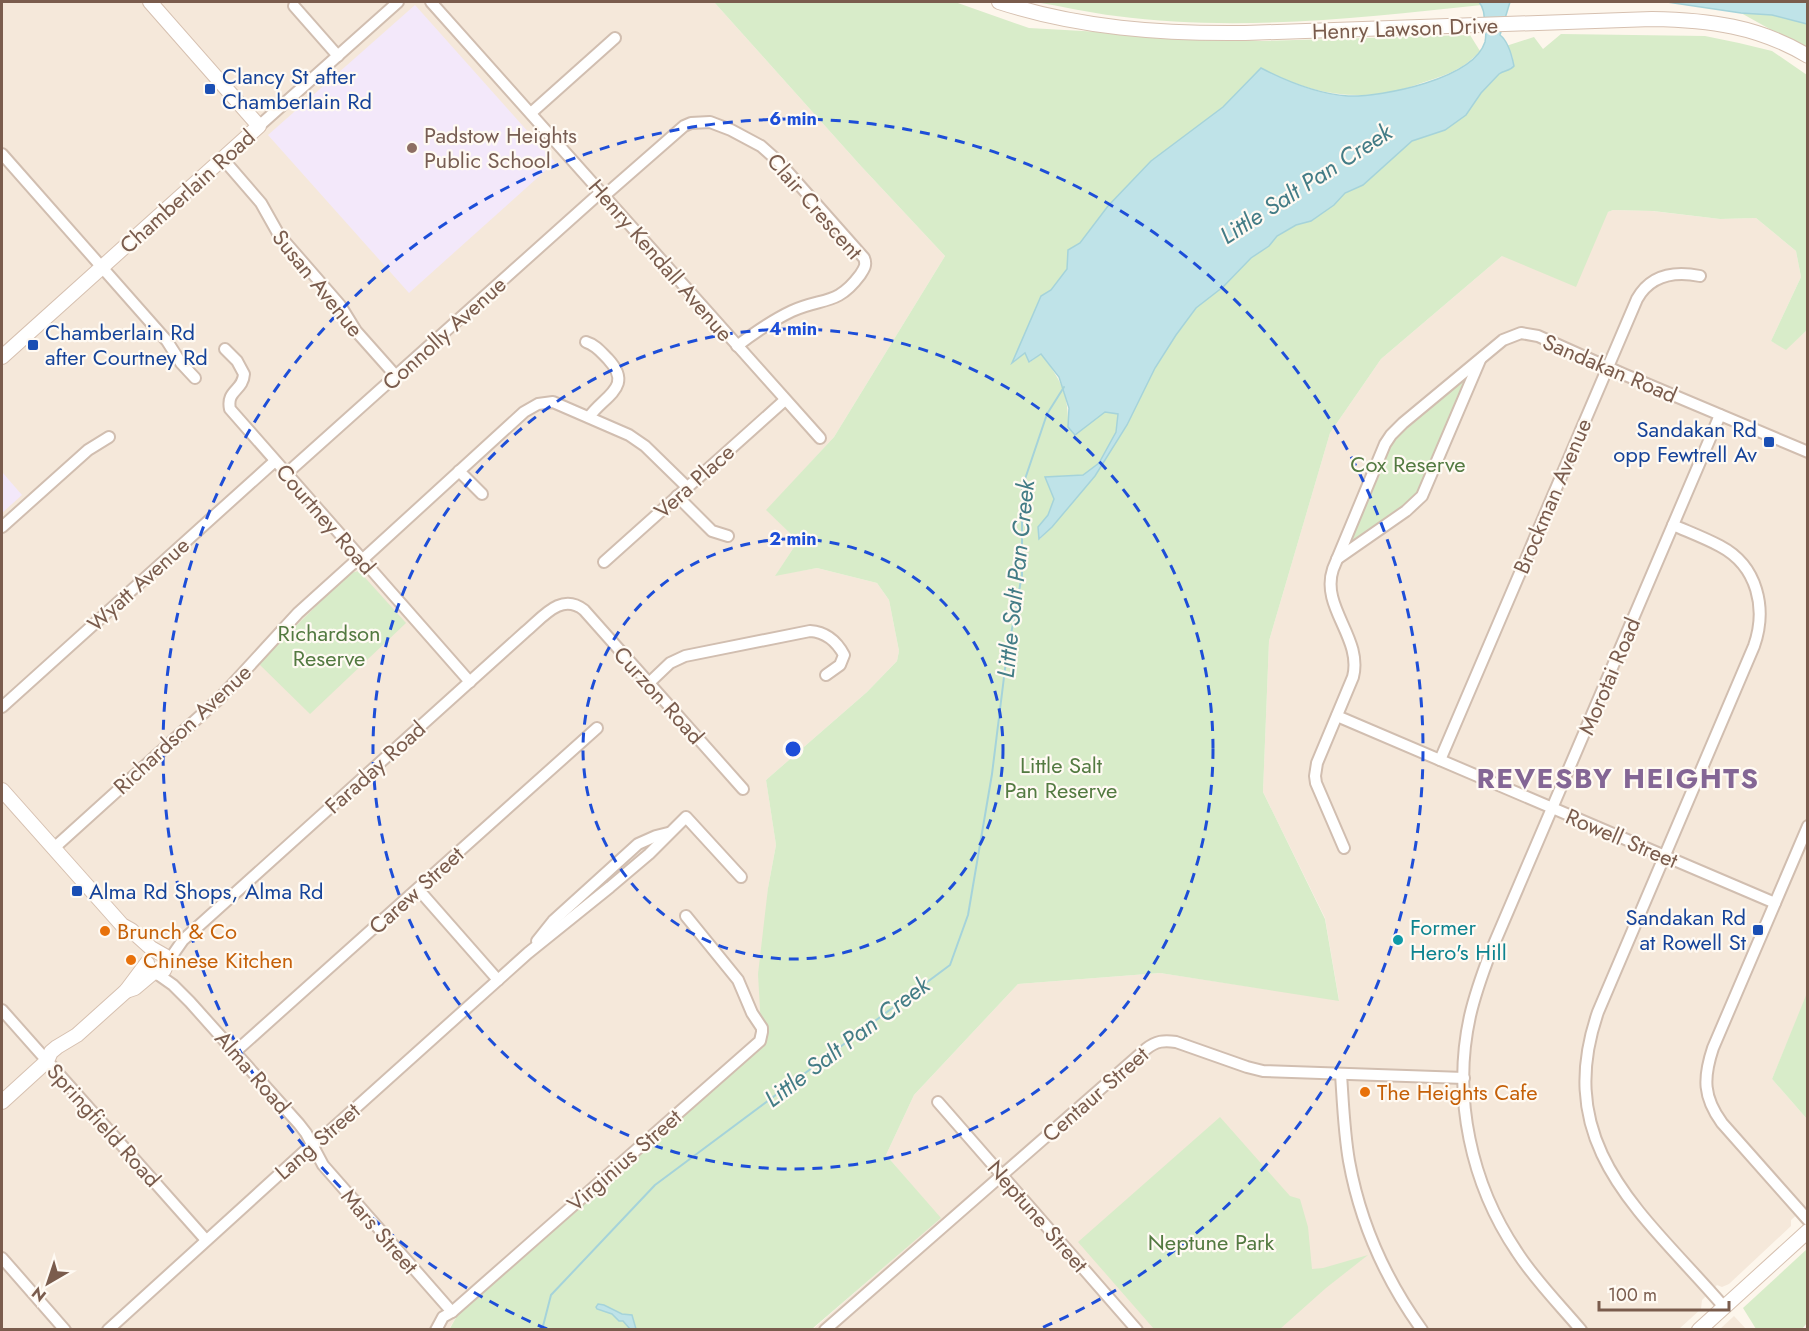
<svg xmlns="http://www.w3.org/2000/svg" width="1809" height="1331" viewBox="0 0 1809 1331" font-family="Jost,sans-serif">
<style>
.residential{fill:#f5e8da}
.education{fill:#f3e8fa}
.green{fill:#d8ecc9}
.water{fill:#bfe3e8;stroke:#a5d3da;stroke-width:1.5}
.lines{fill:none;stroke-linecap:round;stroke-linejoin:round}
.stream{stroke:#a5d3da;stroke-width:2}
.street-casing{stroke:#d1beb0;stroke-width:14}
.secondary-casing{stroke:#d6c0b0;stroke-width:16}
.street{stroke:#fff;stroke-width:10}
.secondary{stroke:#fff;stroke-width:14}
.ring{fill:none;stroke:#1d4ed8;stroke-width:3;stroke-dasharray:10 8}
.transit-dot{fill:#1a4fb4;stroke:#fffaf3;stroke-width:2}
.education-dot{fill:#8d6e63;stroke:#fffaf3;stroke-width:2}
.food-dot{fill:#e8710a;stroke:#fffaf3;stroke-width:2}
.culture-dot{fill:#0f9aa8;stroke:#fffaf3;stroke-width:2}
.labels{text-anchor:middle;stroke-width:4.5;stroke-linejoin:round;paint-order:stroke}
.street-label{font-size:22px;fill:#7a5c4d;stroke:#fffaf3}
.transit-label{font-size:22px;fill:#164399;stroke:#fffaf3;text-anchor:start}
.education-label{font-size:22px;fill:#785e54;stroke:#fffaf3;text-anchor:start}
.park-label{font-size:22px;fill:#537a41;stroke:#fffaf3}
.culture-label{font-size:22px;fill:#0d838f;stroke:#fffaf3;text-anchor:start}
.food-label{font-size:22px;fill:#c56008;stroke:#fffaf3;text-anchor:start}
.water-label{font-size:24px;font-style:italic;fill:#437c86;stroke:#fffaf3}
.district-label{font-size:28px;font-weight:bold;letter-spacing:1.5px;fill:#846695;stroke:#fffaf3}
.centre{fill:#1d4ed8;stroke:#fffaf3;stroke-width:3}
.ring-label{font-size:18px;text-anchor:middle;font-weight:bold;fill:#1d4ed8;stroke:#fffaf3;stroke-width:4.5;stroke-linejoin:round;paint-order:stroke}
</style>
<rect width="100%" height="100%" fill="#fdf6ec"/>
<g class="residential">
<polygon points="2,2 714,2 860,165 945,256 834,437 767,510 798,541 776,575 817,568 877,583 889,600 899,651 897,661 867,692 766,780 776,845 768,888 762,1045 467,1305 458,1314 449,1329 2,1330"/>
<polygon points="1613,210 1652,211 1720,219 1756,218 1796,251 1801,277 1771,341 1786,349 1807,330 1808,993 1772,1079 1807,1119 1807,1206 1791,1220 1791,1226 1729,1284 1722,1287 1717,1285 1702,1300 1701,1309 1679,1329 812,1330 940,1218 886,1155 914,1095 1018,984 1160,973 1339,1000 1325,918 1263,792 1269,641 1330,433 1381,359 1502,256"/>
<polygon points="1734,1316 1746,1329 1720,1329"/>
</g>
<g class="education">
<polygon points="415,5 555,162 409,293 268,135"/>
<polygon points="2,472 22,495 2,513"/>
</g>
<g class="green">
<path d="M 714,2 L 955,2 L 1029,28 L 1262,41 L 1470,35 L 1480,51 C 1461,72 1442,76 1416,85 C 1360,104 1312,95 1261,68 L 1223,107 L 1151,161 L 1108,206 L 1080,243 L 1068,250 L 1067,269 L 1051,290 L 1041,296 L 1013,362 L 1025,353 L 1030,362 L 1041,354 C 1061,380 1069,394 1068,427 L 1105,412 L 1118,414 L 1116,432 L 1099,463 L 1083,475 L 1045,477 L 1054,499 L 1048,515 L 1038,527 L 1040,539 L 1052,527 L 1095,476 L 1127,425 L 1155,368 L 1176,335 L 1196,308 L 1223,287 L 1251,258 L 1269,246 L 1277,236 L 1296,225 L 1311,221 L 1334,205 L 1345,193 L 1363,185 L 1412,141 L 1445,130 L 1470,109 L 1481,93 L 1499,74 L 1514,66 L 1512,55 L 1506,46 L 1534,37 L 1543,49 L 1561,34 L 1705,36 L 1739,43 L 1772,51 L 1807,75 L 1807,330 L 1786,350 L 1771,341 L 1801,277 L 1796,251 L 1756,218 L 1720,219 L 1653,211 L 1613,210 L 1608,212 L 1576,287 L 1502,256 L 1381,359 L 1330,433 L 1269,641 L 1263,792 L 1325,919 L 1339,1001 L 1160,973 L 1018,984 L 914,1095 L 886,1155 L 941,1218 L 812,1329 L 449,1330 L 458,1314 L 467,1305 L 762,1045 L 758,974 L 768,888 L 776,845 L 766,780 L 867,692 L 897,661 L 899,651 L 889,600 L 877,583 L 817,568 L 775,576 L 798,541 L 766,510 L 834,437 L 945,256 L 860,165 Z"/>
<path d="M 1035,2 L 1481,2 L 1482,5 C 1361,18 1237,32 1116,16 C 1089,13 1062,6 1035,2 Z"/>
<polygon points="1741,13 1772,15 1807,24 1807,50"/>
<polygon points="1461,381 1466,383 1423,486 1413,500 1349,545 1393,441"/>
<polygon points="359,571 406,623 310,714 258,663 350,573"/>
<polygon points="1807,993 1807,1119 1772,1079"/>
<polygon points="1220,1117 1290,1196 1300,1199 1308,1227 1312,1269 1323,1268 1368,1255 1326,1288 1280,1329 1154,1329 1078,1242"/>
<polygon points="1807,1249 1807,1323 1802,1329 1756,1329 1743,1308"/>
</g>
<g class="water">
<path d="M 1479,2 L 1510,2 L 1500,35 C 1508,41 1512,56 1514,66 C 1510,71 1505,70 1499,74 L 1481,93 L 1466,115 L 1445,130 L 1412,141 L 1363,185 L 1345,193 L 1334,205 L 1311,221 L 1296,225 L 1277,236 L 1269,246 L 1251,258 L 1223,287 L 1196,308 L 1176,335 L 1155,368 L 1127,425 L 1095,476 L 1052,527 L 1039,539 L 1038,527 L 1048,515 L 1054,499 L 1045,477 L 1083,475 L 1099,463 L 1116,432 L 1118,414 L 1105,412 L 1075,435 L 1068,427 L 1069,408 L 1059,377 L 1041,354 L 1029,362 L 1025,353 L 1012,363 L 1041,296 L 1051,290 L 1067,269 L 1068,250 L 1080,243 L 1108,206 L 1151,161 L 1223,107 L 1261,68 C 1288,82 1317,94 1348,96 C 1383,97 1473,79 1485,42 C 1486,37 1486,32 1485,28 C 1484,18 1485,9 1479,2 Z"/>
<polygon points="1667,2 1807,2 1807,24 1772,15 1741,13"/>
<polygon points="598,1304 604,1305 622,1314 632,1315 636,1329 630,1329 623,1321 619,1321 612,1314 597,1309 596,1307"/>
</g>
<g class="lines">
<polyline class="stream" points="542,1330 551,1295 655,1185 950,965 968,915 992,774 1006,661 1022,575 1022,488 1047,414 1064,387"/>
<g class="street-casing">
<g id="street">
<polyline points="431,2 820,438"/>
<polyline points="294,6 338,56"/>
<polyline points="531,113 615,38"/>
<polyline points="259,126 398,2"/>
<polyline points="2,154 167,341 181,363 195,378"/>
<polyline points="223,159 261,203 279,235 340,305 356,331 396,376"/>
<path d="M 604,196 L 684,126 L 691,123 L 710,122 L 731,130 L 761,146 L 779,162 L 864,258 C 867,265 864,269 860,275 C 837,306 823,297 792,311 C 773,320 754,333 737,346"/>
<path d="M 586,342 C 596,345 601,352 608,359 C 634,387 605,395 589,417"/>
<path d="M 225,349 L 237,361 L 244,374 C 243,391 226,390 230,409 L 470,682"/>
<polyline points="459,471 482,494"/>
<polyline points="286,474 601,192"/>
<polyline points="677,496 712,531 728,536"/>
<path d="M 1673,525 C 1689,532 1705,538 1720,546 C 1758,566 1767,609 1754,646 L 1598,1012 C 1551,1148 1645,1215 1724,1307"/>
<polyline points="2,527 88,450 109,437"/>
<polyline points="1337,559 1406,511 1422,496 1480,360"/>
<polyline points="362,560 524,412 538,404 553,402 629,435 645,446 687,487"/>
<polyline points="604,562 785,400"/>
<path d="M 649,683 L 670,663 L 685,656 L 810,631 C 826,632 837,642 844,655 L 840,665 L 826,675"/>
<polyline points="2,707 275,461"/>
<polyline points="1337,716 1775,903"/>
<path d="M 1440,760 L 1637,299 C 1651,274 1675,271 1700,276"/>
<path d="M 1808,826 L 1713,1048 C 1703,1078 1703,1097 1722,1123 L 1808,1220"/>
<polyline points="54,848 220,698 298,613 360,557"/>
<path d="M 1344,848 L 1316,783 L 1315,776 L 1317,763 L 1353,677 C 1363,638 1320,607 1333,569 L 1385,444 L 1391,435 L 1403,423 L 1503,340 L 1521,333 L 1538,336 L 1623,374 L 1808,452"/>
<polyline points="418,889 498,980"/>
<polyline points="537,941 553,921 638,844 656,836 668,833"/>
<path d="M 167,963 L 183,940 L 525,632 C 543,617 561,592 584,610 L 743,789"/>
<polyline points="156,973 173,985 190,1002 299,1124 306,1133 323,1165 452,1312"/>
<polyline points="2,1010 206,1240"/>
<polyline points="235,1052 597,728"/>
<path d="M 1341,1074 C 1343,1103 1344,1132 1349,1161 C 1360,1222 1386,1280 1422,1330"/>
<polyline points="938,1102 1137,1330"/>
<polyline points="2,1258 65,1330"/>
<polyline points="108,1330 306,1150 322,1138 528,953 610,887 649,854 686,817 741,877"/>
<polyline points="436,1330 443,1317 452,1312 760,1041 762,1032 762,1028 752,1013 738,980 686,916"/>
<path d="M 825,1330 L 1146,1049 C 1156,1041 1164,1040 1176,1042 L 1247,1067 L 1263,1071 L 1464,1078"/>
<path d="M 1581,1330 C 1559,1304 1535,1280 1517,1252 C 1471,1184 1452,1097 1470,1016 C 1475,994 1483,972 1491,951 L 1720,415"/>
</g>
</g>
<g class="secondary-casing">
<g id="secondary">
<path d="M 999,2 C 1079,28 1161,34 1245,33 L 1652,19 C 1709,20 1758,26 1808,56"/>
<polyline points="2,357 259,126 150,2"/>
<polyline points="2,790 122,925 131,930 151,948 165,956 167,963 164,970 159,973 154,972 135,988 126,991"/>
<polyline points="2,1102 47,1061 51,1052 57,1047 77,1035 126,991 147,963"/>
<polyline points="1699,1330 1808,1231"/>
</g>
</g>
<use href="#street" class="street"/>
<use href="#secondary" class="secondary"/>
</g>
<g class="ring">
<circle cx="793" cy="749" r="210"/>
<circle cx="793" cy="749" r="420"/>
<path d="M547 1329A630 630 0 1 1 1039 1329"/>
</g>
<g class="transit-dot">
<rect x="204" y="83" width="12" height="12" rx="3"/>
<rect x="27" y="339" width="12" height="12" rx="3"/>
<rect x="1763" y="436" width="12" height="12" rx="3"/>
<rect x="71" y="885" width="12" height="12" rx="3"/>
<rect x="1752" y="924" width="12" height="12" rx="3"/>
</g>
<circle class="education-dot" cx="412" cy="148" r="6"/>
<g class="food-dot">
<circle cx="105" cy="931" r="6"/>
<circle cx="131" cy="960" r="6"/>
<circle cx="1365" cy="1092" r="6"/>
</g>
<circle class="culture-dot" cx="1398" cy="940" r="6"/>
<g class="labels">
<g class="street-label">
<text transform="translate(1405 28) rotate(-2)" y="8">Henry Lawson Drive</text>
<text transform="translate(187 191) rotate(-42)" y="8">Chamberlain Road</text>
<text transform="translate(815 206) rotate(49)" y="8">Clair Crescent</text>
<text transform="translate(661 260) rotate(49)" y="8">Henry Kendall Avenue</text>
<text transform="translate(318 283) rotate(51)" y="8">Susan Avenue</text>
<text transform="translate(444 333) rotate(-42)" y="8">Connolly Avenue</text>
<text transform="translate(1610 368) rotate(23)" y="8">Sandakan Road</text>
<text transform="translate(694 481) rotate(-42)" y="8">Vera Place</text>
<text transform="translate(1552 496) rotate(-67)" y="8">Brockman Avenue</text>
<text transform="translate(326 519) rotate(49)" y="8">Courtney Road</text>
<text transform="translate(138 584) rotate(-42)" y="8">Wyatt Avenue</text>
<text transform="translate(1609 676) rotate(-67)" y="8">Morotai Road</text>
<text transform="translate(659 695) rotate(48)" y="8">Curzon Road</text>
<text transform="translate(182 729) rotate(-43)" y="8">Richardson Avenue</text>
<text transform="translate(375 767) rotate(-42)" y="8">Faraday Road</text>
<text transform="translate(1622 838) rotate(23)" y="8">Rowell Street</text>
<text transform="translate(416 890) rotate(-42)" y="8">Carew Street</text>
<text transform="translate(253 1072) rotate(49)" y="8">Alma Road</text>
<text transform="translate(1095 1094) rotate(-41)" y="8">Centaur Street</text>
<text transform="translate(104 1125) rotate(48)" y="8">Springfield Road</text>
<text transform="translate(317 1141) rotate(-41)" y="8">Lang Street</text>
<text transform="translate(624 1160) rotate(-41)" y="8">Virginius Street</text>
<text transform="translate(1038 1216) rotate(49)" y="8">Neptune Street</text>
<text transform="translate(380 1231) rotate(49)" y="8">Mars Street</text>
</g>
<g class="transit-label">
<text x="222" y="84">Clancy St after<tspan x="222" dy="25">Chamberlain Rd</tspan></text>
<text x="45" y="340">Chamberlain Rd<tspan x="45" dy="25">after Courtney Rd</tspan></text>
<text x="1757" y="437" text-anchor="end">Sandakan Rd<tspan x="1757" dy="25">opp Fewtrell Av</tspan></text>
<text x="89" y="899">Alma Rd Shops, Alma Rd</text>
<text x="1746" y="925" text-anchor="end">Sandakan Rd<tspan x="1746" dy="25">at Rowell St</tspan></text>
</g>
<g class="education-label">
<text x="424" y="143">Padstow Heights<tspan x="424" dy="25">Public School</tspan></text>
</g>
<g class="park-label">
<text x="1408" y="472">Cox Reserve</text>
<text x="329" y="641">Richardson<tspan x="329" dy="25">Reserve</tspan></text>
<text x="1061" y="773">Little Salt<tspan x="1061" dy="25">Pan Reserve</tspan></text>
<text x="1211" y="1250">Neptune Park</text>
</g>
<g class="culture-label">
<text x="1410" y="935">Former<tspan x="1410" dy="25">Hero's Hill</tspan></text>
</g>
<g class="food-label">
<text x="117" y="939">Brunch &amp; Co</text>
<text x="143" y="968">Chinese Kitchen</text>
<text x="1377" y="1100">The Heights Cafe</text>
</g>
<g class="water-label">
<text transform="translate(1306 184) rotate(-33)" y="8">Little Salt Pan Creek</text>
<text transform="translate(1016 579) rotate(-84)" y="8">Little Salt Pan Creek</text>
<text transform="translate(847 1042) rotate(-37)" y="8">Little Salt Pan Creek</text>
</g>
<g class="district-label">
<text x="1618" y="788">REVESBY HEIGHTS</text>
</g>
</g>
<circle cx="793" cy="749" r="9" class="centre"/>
<g class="ring-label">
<text x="793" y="125">6 min</text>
<text x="793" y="335">4 min</text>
<text x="793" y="545">2 min</text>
</g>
<rect width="1809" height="1331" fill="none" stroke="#7a5c4d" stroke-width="6"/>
<g transform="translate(48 1283) rotate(219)" stroke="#fffaf3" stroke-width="4.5" paint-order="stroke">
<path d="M0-4.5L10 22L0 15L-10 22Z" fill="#7a5c4d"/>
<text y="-9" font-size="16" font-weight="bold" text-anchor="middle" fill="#7a5c4d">N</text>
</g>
<path d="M1599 1301v9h130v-9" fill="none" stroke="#7a5c4d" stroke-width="3"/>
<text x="1608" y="1301" font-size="18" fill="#7a5c4d" stroke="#fffaf3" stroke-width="4.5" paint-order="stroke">100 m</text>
</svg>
